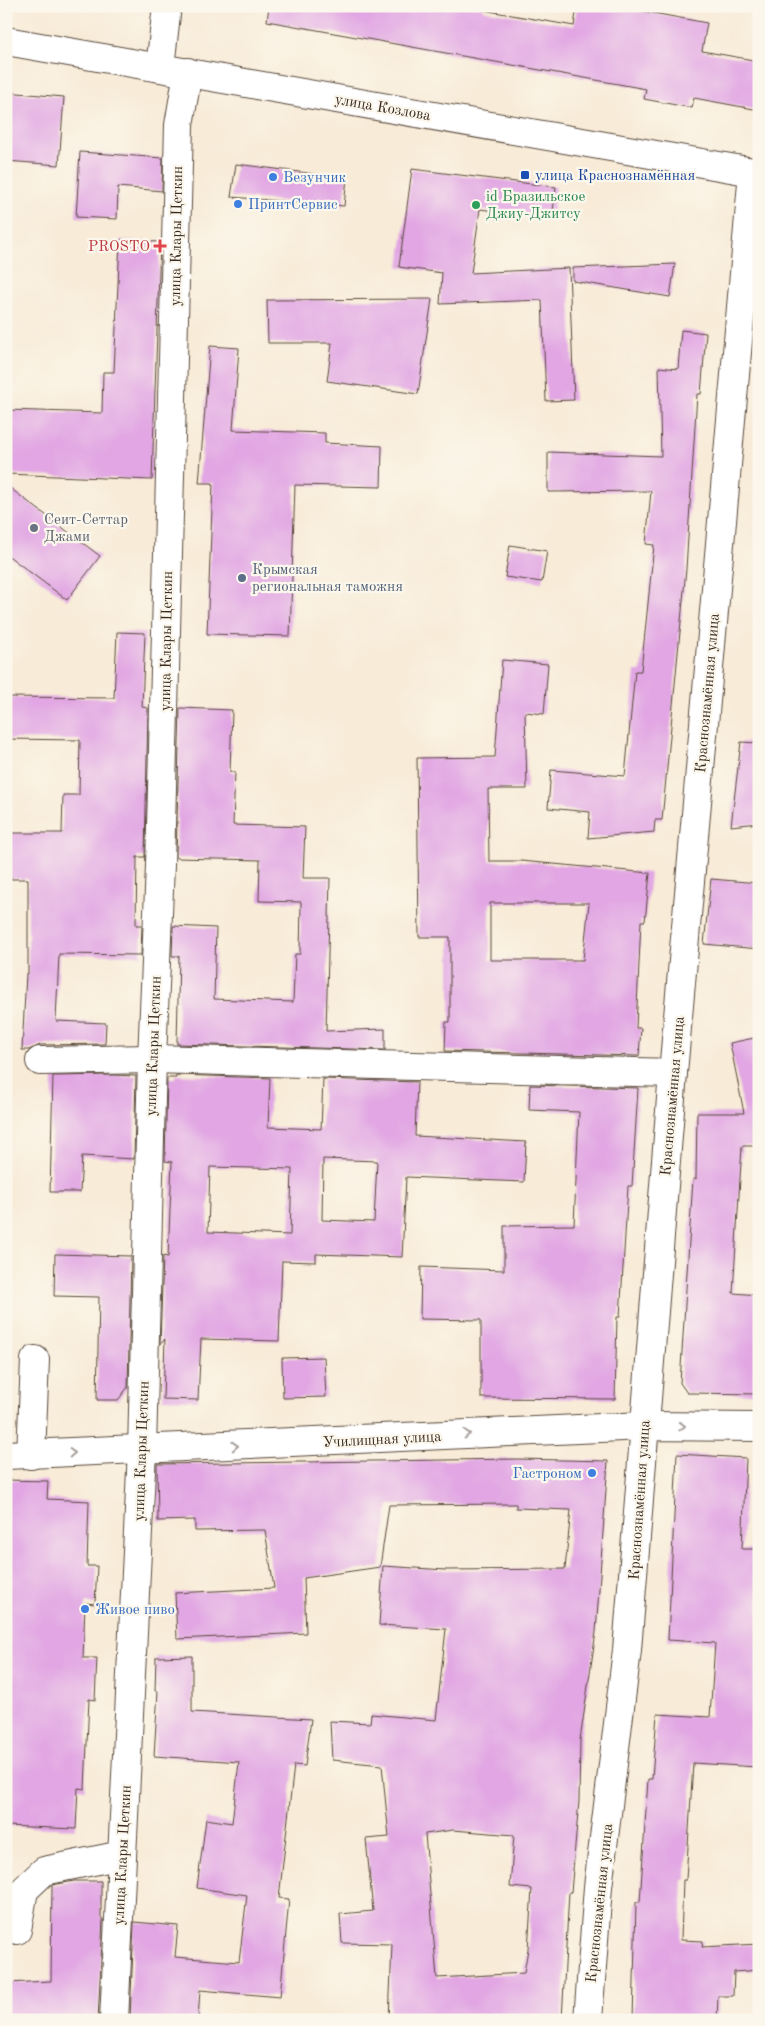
<svg xmlns="http://www.w3.org/2000/svg" width="765" height="2026" viewBox="0 0 765 2026" font-family="'Old Standard TT',serif">
<style>
.building{fill:#e1a6e3;fill-rule:evenodd}
.lines{fill:none;stroke-linecap:round;stroke-linejoin:round}
.minor-casing{stroke:#57473a;stroke-width:30}
.major-casing{stroke:#57473a;stroke-width:30}
.minor{stroke:#fff;stroke-width:28}
.major{stroke:#fff;stroke-width:28}
.oneway{stroke:#a79f9a}
.transit-dot{fill:#1a4fb4;stroke:#fbf7ec;stroke-width:2}
.shop-dot{fill:#3f7fe0;stroke:#fbf7ec;stroke-width:2}
.leisure-dot{fill:#2e9e5b;stroke:#fbf7ec;stroke-width:2}
.health-dot{fill:#e0444e;stroke:#fbf7ec;stroke-width:2}
.worship-dot{fill:#6b7280;stroke:#fbf7ec;stroke-width:2}
.service-dot{fill:#5c6f8a;stroke:#fbf7ec;stroke-width:2}
.labels{text-anchor:middle;stroke-width:4.5;stroke-linejoin:round;paint-order:stroke}
.street-label{font-size:15px;fill:#3b2a1e;stroke:#fbf7ec}
.transit-label{font-size:15px;fill:#164399;stroke:#fbf7ec;text-anchor:start}
.shop-label{font-size:15px;fill:#366cbe;stroke:#fbf7ec;text-anchor:start}
.leisure-label{font-size:15px;fill:#27864d;stroke:#fbf7ec;text-anchor:start}
.health-label{font-size:15px;fill:#be3a42;stroke:#fbf7ec;text-anchor:end}
.worship-label{font-size:15px;fill:#5b616d;stroke:#fbf7ec;text-anchor:start}
.service-label{font-size:15px;fill:#4e5e75;stroke:#fbf7ec;text-anchor:start}
</style>
<rect width="100%" height="100%" fill="#fbf7ec"/>
<filter id="ink" filterUnits="userSpaceOnUse"><feTurbulence type="fractalNoise" baseFrequency=".02" numOctaves="2"/><feDisplacementMap in="SourceGraphic" scale="10" xChannelSelector="R" yChannelSelector="G"/><feConvolveMatrix kernelMatrix="1 2 1 2 8 2 1 2 1" color-interpolation-filters="sRGB"/></filter>
<filter id="wash" filterUnits="userSpaceOnUse"><feTurbulence type="fractalNoise" baseFrequency=".0096" numOctaves="4" result="noise"/><feDisplacementMap in="SourceGraphic" scale="20" xChannelSelector="R" yChannelSelector="G"/><feGaussianBlur stdDeviation="1.12" result="paint"/><feColorMatrix in="noise" values="0 0 0 0 0 0 0 0 0 0 0 0 0 0 0 0 0 1.4 0 .05"/><feComposite in="paint" operator="in"/></filter>
<g filter="url(#wash)">
<rect width="100%" height="100%" fill="#f8ebd7"/>
<g id="blocks">
<g class="building">
<polygon points="269,6 484,6 483,10 574,26 577,6 638,6 637,10 707,23 702,51 759,61 759,110 694,98 692,108 644,99 646,89 267,21"/>
<polygon points="6,92 64,97 59,165 6,161"/>
<polygon points="80,152 163,158 162,191 118,187 117,219 76,217"/>
<polygon points="236,164 347,178 344,206 231,197"/>
<polygon points="412,169 556,187 552,219 480,209 471,273 569,268 574,400 546,401 542,300 440,304 442,273 399,267"/>
<polygon points="120,240 160,242 152,480 6,474 6,410 102,413 103,372 114,372"/>
<polygon points="675,264 670,297 573,281 573,268"/>
<polygon points="432,299 418,394 327,381 332,343 268,343 267,300"/>
<polygon points="681,330 706,333 701,394 697,394 686,569 662,820 655,820 654,832 588,838 590,812 548,808 551,770 625,776 635,671 641,671 654,545 646,544 651,491 548,492 548,452 661,456 659,367 678,369"/>
<polygon points="210,346 239,348 233,430 325,433 325,443 382,446 381,487 295,485 290,636 207,634 213,483 199,483"/>
<polygon points="6,485 100,556 67,600 6,554"/>
<polygon points="510,545 547,551 542,582 505,577"/>
<polygon points="117,632 145,633 142,707 148,708 145,857 137,857 136,925 142,925 141,955 59,954 56,1021 106,1023 105,1044 40,1045 29,1050 22,1050 26,974 28,974 28,879 6,879 6,833 62,833 63,795 79,795 80,740 6,739 6,697 114,698"/>
<path d="M 502,660 L 548,664 L 544,714 L 525,712 L 527,789 L 488,789 L 489,861 L 521,861 L 650,873 L 645,921 L 641,921 L 636,1028 L 641,1028 L 639,1056 L 445,1051 L 446,1022 L 450,1022 L 450,937 L 419,937 L 417,758 L 495,757 ZM 490,903 L 589,903 L 583,960 L 490,960 Z"/>
<polygon points="180,708 232,710 230,772 235,772 233,825 305,827 303,878 330,878 326,1031 385,1029 385,1050 177,1044 179,956 172,956 173,926 216,928 214,999 293,1002 295,954 300,954 301,902 259,901 260,860 176,858"/>
<polygon points="741,742 759,743 759,823 731,826"/>
<polygon points="711,879 759,883 759,949 704,944"/>
<polygon points="759,1037 759,1146 742,1146 733,1293 759,1295 759,1394 687,1393 680,1383 693,1179 696,1179 697,1113 744,1113 730,1043"/>
<polygon points="113,1075 136,1076 134,1159 82,1156 80,1192 50,1192 53,1076"/>
<path d="M 176,1075 L 270,1078 L 268,1127 L 321,1129 L 323,1079 L 417,1082 L 415,1136 L 526,1142 L 524,1182 L 406,1177 L 402,1257 L 316,1254 L 316,1262 L 282,1261 L 279,1341 L 201,1339 L 198,1400 L 163,1399 L 165,1339 L 160,1345 L 163,1256 L 168,1257 L 172,1162 L 165,1161 L 167,1078 L 176,1078 ZM 323,1159 L 377,1161 L 374,1222 L 322,1220 ZM 210,1167 L 292,1169 L 290,1235 L 208,1232 Z"/>
<polygon points="530,1085 638,1088 632,1186 628,1186 620,1317 617,1317 615,1399 481,1398 481,1320 420,1319 421,1267 504,1270 504,1226 574,1225 579,1112 529,1110"/>
<polygon points="55,1254 131,1256 128,1387 118,1400 97,1400 99,1297 54,1296"/>
<polygon points="324,1357 326,1397 283,1398 282,1358"/>
<polygon points="677,1454 746,1458 742,1549 759,1549 759,1735 757,1767 693,1763 686,1880 683,1880 681,1940 703,1941 702,1947 759,1944 759,1970 734,1972 733,1996 718,1996 717,2020 633,2020 636,1902 640,1902 648,1779 652,1779 657,1714 710,1717 715,1643 668,1640"/>
<path d="M 518,1459 L 608,1461 L 596,1632 L 580,1740 L 579,1801 L 571,1892 L 569,1892 L 562,2020 L 389,2020 L 392,1944 L 342,1943 L 340,1914 L 373,1911 L 366,1839 L 389,1837 L 382,1765 L 332,1760 L 330,1721 L 370,1723 L 371,1714 L 436,1720 L 446,1629 L 379,1625 L 383,1566 L 446,1570 L 565,1569 L 571,1510 L 516,1508 L 516,1504 L 389,1505 L 380,1567 L 304,1578 L 306,1633 L 177,1639 L 175,1593 L 274,1588 L 265,1530 L 195,1531 L 195,1520 L 158,1521 L 157,1464 ZM 453,1830 L 514,1835 L 510,1887 L 532,1889 L 528,1949 L 524,1973 L 437,1978 L 425,1834 Z"/>
<polygon points="6,1480 48,1481 47,1499 89,1501 87,1566 97,1566 95,1604 85,1603 83,1658 97,1658 95,1700 89,1699 85,1789 78,1788 76,1829 6,1826"/>
<polygon points="192,1656 192,1712 311,1719 305,1766 294,1765 279,1898 289,1899 280,1997 200,1990 198,2020 130,2020 134,1922 178,1926 175,1957 239,1962 247,1895 197,1888 206,1819 232,1823 239,1762 154,1756 158,1691 155,1691 156,1657"/>
<polygon points="74,1881 101,1881 101,1918 103,1919 98,2020 6,2020 6,1983 51,1981 52,1885"/>
</g>
</g>
</g>
<g filter="url(#ink)">
<use href="#blocks" fill-opacity="0" stroke="#57473a" stroke-width="1"/>
<g class="lines">
<g class="minor-casing">
<g id="minor">
<polyline points="160,67 167,6"/>
<polyline points="40,1061 152,1059 673,1073"/>
<polyline points="6,1455 644,1426 759,1427"/>
<polyline points="31,1455 35,1360"/>
<polyline points="17,1930 24,1890 44,1871 122,1855"/>
<polyline points="114,2020 142,1450 152,1059 160,865 179,125 188,72"/>
<polyline points="588,2020 598,1887 627,1650 673,1073 753,172"/>
</g>
</g>
<g class="major-casing">
<polyline id="major" points="6,41 759,173"/>
</g>
<use href="#minor" class="minor"/>
<use href="#major" class="major"/>
</g>
<defs><path id="oneway-chevron" d="M-2-3.5L2.5 0L-2 3.5" fill="none" stroke-width="1.6" stroke-linecap="round" stroke-linejoin="round" transform="scale(1.25)"/></defs>
<g class="oneway">
<use href="#oneway-chevron" transform="translate(682 1426)"/>
<use href="#oneway-chevron" transform="translate(467 1434) rotate(-3)"/>
<use href="#oneway-chevron" transform="translate(235 1446) rotate(-3)"/>
<use href="#oneway-chevron" transform="translate(72 1453) rotate(-3)"/>
</g>
</g>
<rect class="transit-dot" x="520" y="170" width="10" height="10" rx="2.5"/>
<g class="shop-dot">
<circle cx="273" cy="177" r="5"/>
<circle cx="238" cy="204" r="5"/>
<circle cx="592" cy="1473" r="5"/>
<circle cx="85" cy="1609" r="5"/>
</g>
<circle class="leisure-dot" cx="476" cy="205" r="5"/>
<path class="health-dot" d="M157.5 238.5h5v5h5v5h-5v5h-5v-5h-5v-5h5z"/>
<circle class="worship-dot" cx="34" cy="528" r="5"/>
<circle class="service-dot" cx="242" cy="578" r="5"/>
<g class="labels">
<g class="street-label">
<text transform="translate(383 107) rotate(10)" y="5">улица Козлова</text>
<text transform="translate(176 236) rotate(-89)" y="5">улица Клары Цеткин</text>
<text transform="translate(166 641) rotate(-89)" y="5">улица Клары Цеткин</text>
<text transform="translate(707 693) rotate(-85)" y="5">Краснознамённая улица</text>
<text transform="translate(153 1046) rotate(-88)" y="5">улица Клары Цеткин</text>
<text transform="translate(672 1096) rotate(-85)" y="5">Краснознамённая улица</text>
<text transform="translate(382 1439) rotate(-3)" y="5">Училищная улица</text>
<text transform="translate(141 1451) rotate(-88)" y="5">улица Клары Цеткин</text>
<text transform="translate(639 1500) rotate(-86)" y="5">Краснознамённая улица</text>
<text transform="translate(122 1855) rotate(-87)" y="5">улица Клары Цеткин</text>
<text transform="translate(599 1903) rotate(-84)" y="5">Краснознамённая улица</text>
</g>
<g class="transit-label">
<text x="535" y="180">улица Краснознамённая</text>
</g>
<g class="shop-label">
<text x="283" y="182">Везунчик</text>
<text x="248" y="209">ПринтСервис</text>
<text x="582" y="1478" text-anchor="end">Гастроном</text>
<text x="95" y="1614">Живое пиво</text>
</g>
<g class="leisure-label">
<text x="486" y="201">id Бразильское<tspan x="486" dy="17">Джиу-Джитсу</tspan></text>
</g>
<g class="health-label">
<text x="150" y="251">PROSTO</text>
</g>
<g class="worship-label">
<text x="44" y="524">Сеит-Сеттар<tspan x="44" dy="17">Джами</tspan></text>
</g>
<g class="service-label">
<text x="252" y="574">Крымская<tspan x="252" dy="17">региональная таможня</tspan></text>
</g>
</g>
<rect width="765" height="2026" fill="none" stroke="#fbf7ec" stroke-width="25"/>
</svg>
